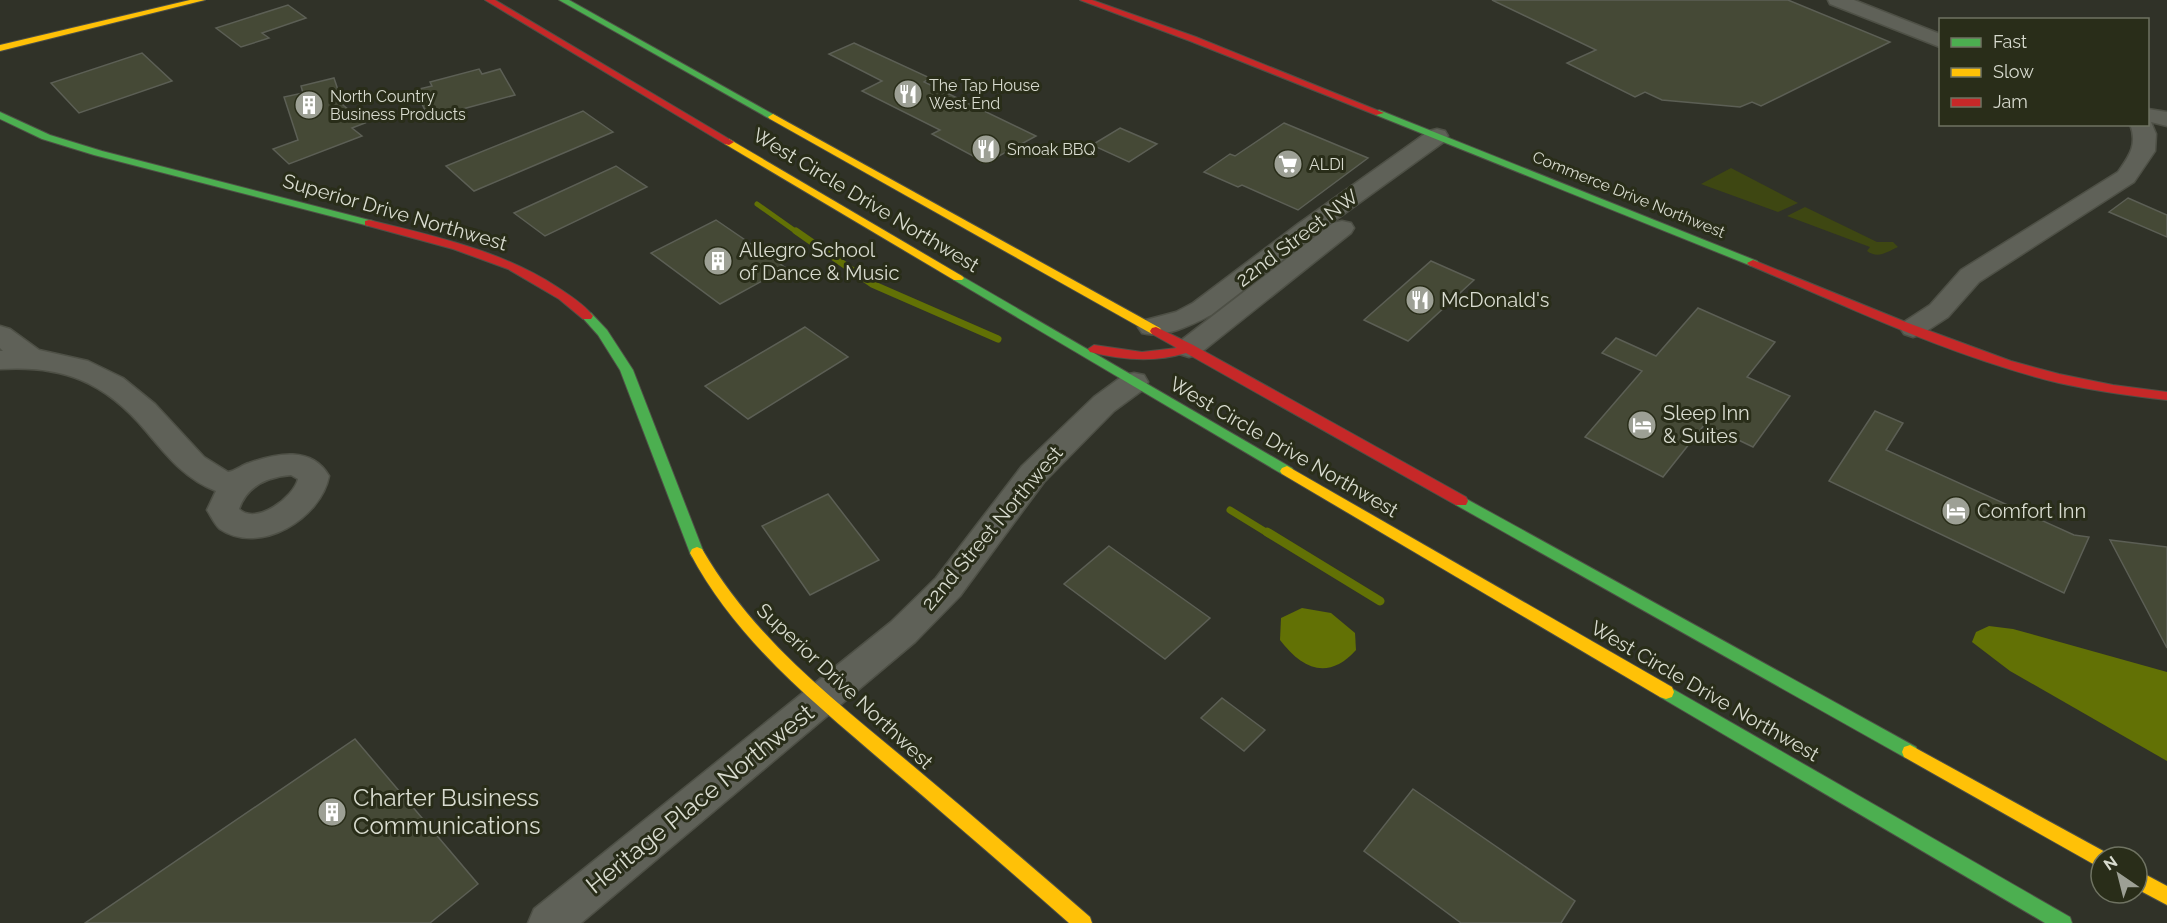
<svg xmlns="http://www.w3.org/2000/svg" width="2167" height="923" viewBox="0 0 2167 923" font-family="Raleway,sans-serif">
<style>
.green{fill:#3e4712}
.water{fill:#627105}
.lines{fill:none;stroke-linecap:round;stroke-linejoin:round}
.stream-far2{stroke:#627105;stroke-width:5}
.stream-far1{stroke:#627105;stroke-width:7}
.stream{stroke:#627105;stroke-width:9}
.building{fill:#454936;stroke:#5c5f55;stroke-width:1.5}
.street-casing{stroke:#4e5046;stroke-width:3}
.fast-casing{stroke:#4e5046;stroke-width:2}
.slow-casing{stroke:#4e5046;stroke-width:2}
.jam-casing{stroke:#4e5046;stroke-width:2}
.street{fill:#5f6158;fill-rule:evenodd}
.fast{fill:#4caf50;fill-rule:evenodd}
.slow{fill:#ffc107;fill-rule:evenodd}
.jam{fill:#c62828;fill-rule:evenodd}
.labels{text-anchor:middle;stroke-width:6;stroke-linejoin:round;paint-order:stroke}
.far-poi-label{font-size:16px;fill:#d8dbcf;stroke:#292d19;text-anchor:start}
.far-street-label{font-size:16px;fill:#d8dbcf;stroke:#292d19}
.street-label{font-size:20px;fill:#d8dbcf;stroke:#292d19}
.poi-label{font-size:20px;fill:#d8dbcf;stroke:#292d19;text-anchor:start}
.near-poi-label{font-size:24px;fill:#d8dbcf;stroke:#292d19;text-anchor:start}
.near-street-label{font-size:24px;fill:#d8dbcf;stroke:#292d19}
</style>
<rect width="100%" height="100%" fill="#303228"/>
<g class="green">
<polygon points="1731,168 1798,203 1778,212 1701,184"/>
<path d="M 1805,207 L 1877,242 L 1893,242 L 1898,247 C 1887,252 1878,259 1867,251 L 1870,247 L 1787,216 Z"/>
</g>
<g class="water">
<path d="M 1302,608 L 1331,613 L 1355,633 L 1356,650 C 1328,681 1302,669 1280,640 L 1281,618 Z"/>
<polygon points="1989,626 2013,629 2167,672 2167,761 2010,671 1972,642 1976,632"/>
</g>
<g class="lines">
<polyline class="stream-far2" points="757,204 798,233"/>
<g class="stream-far1">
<polyline points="796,231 872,284 998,339"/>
<polyline points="1230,510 1269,534"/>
</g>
<polyline class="stream" points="1267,532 1380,601"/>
</g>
<g class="building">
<polygon points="1492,0 1788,0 1890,42 1761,106 1752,102 1740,107 1662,100 1645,92 1635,97 1567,63 1596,50"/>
<polygon points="288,5 306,18 262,33 269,38 241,47 216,28"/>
<polygon points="854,43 930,78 924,82 1036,136 986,163 932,134 940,130 862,91 882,81 829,54"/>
<polygon points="142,53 172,81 79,113 51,83"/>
<polygon points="479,69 482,74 500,69 515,95 429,118 415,90 432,86 430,82"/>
<polygon points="334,78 343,105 365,123 352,128 362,136 289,164 273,149 298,140 284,97 303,93 301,86"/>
<polygon points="583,111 613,132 474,191 446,166"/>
<polygon points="1284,123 1368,158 1298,210 1242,185 1238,187 1204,172 1230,154 1235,156"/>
<polygon points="1120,128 1157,144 1129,162 1092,145"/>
<polygon points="616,166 647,187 545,236 514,213"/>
<polygon points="2128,198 2167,215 2167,237 2109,212"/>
<polygon points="716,220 786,268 720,304 651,253"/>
<polygon points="1431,261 1474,280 1408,341 1364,320"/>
<polygon points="1698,308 1775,342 1747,377 1790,396 1753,447 1705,424 1663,477 1585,437 1642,371 1602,353 1616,338 1656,356"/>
<polygon points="805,327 848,357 748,419 705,386"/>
<polygon points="1875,411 1903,423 1886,450 2074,535 2089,537 2064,593 1829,481"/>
<polygon points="828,494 879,560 810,595 762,526"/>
<polygon points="2110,540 2167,547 2167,648"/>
<polygon points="1109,546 1210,618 1165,659 1064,584"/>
<polygon points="1222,698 1265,730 1244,751 1201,718"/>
<polygon points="355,739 478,884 430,923 85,923"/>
<polygon points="1413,789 1575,901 1561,923 1461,923 1364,851"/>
</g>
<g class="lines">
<g class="street-casing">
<g id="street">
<polygon points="1828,0 1854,0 1940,34 1940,47 1830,4"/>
<path d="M 2148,109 L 2167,112 L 2167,126 L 2151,122 L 2156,134 L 2155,151 L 2134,182 L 1979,282 L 1948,317 L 1922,334 L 1913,337 L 1904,334 L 1900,328 L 1904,322 L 1930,305 L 1961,270 L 2118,172 C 2129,156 2138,145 2130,124 L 2148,124 Z"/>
<path d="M 1437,129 L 1445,131 L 1448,136 L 1445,141 L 1316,234 L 1211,315 C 1192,325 1163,339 1142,333 L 1138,327 L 1142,321 L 1176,312 L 1193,303 L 1298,224 L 1429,131 Z"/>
<polygon points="1342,221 1351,223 1354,228 1351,233 1199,354 1189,357 1179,354 1175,348 1179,342 1333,223"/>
<path d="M 0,326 L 10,329 L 39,350 L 88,361 L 123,378 L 155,404 L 204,457 L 228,472 C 235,471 242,465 249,463 C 277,453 312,446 329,476 C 321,518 260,556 220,529 C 215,525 211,516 207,510 L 216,491 C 185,479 167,456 146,431 C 105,382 63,365 0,369 L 0,351 L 3,351 L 0,348 ZM 291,475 L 298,479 C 294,497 256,526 239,509 C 247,485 268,477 291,475 Z"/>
<polygon points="1134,373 1144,375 1148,382 1144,389 1114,411 1044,482 960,596 915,642 581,923 528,923 534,909 891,622 936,578 1022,466 1094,397 1124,375"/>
</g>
</g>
<g class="fast-casing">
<g id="fast">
<polygon points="559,0 569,0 778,117 770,119"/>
<polygon points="1379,110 1757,261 1759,263 1753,266 1749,265 1376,115 1374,113"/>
<polygon points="0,112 50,135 102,151 373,221 374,223 369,226 94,155 42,139 0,119"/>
<polygon points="958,274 1292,468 1294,471 1292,474 1282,474 954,280 954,276"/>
<polygon points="587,312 591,313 607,330 633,370 704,553 702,557 692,557 690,553 620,370 598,335 581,316"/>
<polygon points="1461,496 1916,747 1918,752 1916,757 1910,759 1904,757 1456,505 1454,501 1456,497"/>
<polygon points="1666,685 2070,917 2072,923 2045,923 1660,697 1658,692 1660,687"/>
</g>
</g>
<g class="slow-casing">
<g id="slow">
<polygon points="190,0 205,0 0,51 0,45"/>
<polygon points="773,114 1160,328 1162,331 1160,334 1152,334 770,119 768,117"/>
<polygon points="729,139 962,276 964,278 962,280 954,280 725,144 724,142"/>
<polygon points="1287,466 1672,687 1674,692 1672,697 1666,699 1660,697 1282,474 1280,471 1282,468"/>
<path d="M 697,547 L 702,549 C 754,638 828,695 906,760 C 968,812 1029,864 1090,917 L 1092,923 L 1069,923 C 1010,871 950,819 890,768 C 815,703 737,642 690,553 L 692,549 Z"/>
<polygon points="1910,745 2107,853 2109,857 2101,857 2101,867 2095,865 1904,757 1902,752 1904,747"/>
<polygon points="2137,870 2167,886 2167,905 2137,889"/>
</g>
</g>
<g class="jam-casing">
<g id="jam">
<polygon points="485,0 495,0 734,142 729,145 725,144"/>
<polygon points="1080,0 1092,0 1196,37 1384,113 1376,115 1190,41"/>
<path d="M 369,220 C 434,236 500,250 557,287 C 569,295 584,304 593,316 L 591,319 L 583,319 L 559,299 L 508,269 L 453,249 L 365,225 L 365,221 Z"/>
<path d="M 1753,260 L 1908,323 L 2011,361 L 2059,374 L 2113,385 L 2167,392 L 2167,400 C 2131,396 2095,391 2059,383 C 1952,357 1851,308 1749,265 L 1747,263 Z"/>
<path d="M 1156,327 L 1193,345 L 1466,497 L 1468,501 L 1466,505 L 1456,505 L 1186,353 C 1154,363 1122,360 1090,352 L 1088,349 L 1094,345 L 1142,352 L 1177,348 L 1152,334 L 1150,331 L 1152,328 Z"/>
</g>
</g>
<use href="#street" class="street"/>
<use href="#fast" class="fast"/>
<use href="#slow" class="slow"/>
<use href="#jam" class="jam"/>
</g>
<defs>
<g id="restaurant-disc" transform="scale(1.5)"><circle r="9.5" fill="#9da095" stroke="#292d19"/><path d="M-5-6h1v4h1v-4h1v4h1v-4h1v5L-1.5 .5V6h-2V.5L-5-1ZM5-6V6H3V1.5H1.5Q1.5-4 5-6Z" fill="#fff"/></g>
<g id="building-disc" transform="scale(1.5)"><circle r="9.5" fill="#9da095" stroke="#292d19"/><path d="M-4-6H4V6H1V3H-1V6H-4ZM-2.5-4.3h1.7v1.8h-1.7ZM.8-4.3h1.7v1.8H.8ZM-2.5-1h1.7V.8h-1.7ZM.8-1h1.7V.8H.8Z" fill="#fff"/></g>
<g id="supermarket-disc" transform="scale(1.5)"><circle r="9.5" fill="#9da095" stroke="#292d19"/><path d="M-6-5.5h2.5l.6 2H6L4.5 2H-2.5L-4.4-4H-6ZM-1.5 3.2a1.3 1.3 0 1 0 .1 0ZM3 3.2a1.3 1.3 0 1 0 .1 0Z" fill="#fff"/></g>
<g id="hotel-disc" transform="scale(1.5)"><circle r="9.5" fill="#9da095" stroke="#292d19"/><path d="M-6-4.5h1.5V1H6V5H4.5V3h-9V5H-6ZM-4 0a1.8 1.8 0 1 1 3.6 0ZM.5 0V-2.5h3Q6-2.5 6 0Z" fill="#fff"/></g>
</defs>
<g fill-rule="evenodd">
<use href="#restaurant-disc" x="908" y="94"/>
<use href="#building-disc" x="309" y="105"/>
<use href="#restaurant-disc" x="986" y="149"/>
<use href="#supermarket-disc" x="1288" y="164"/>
<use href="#building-disc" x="718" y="261"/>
<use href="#restaurant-disc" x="1420" y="300"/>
<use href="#hotel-disc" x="1642" y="425"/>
<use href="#hotel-disc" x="1956" y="511"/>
<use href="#building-disc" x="332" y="812"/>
</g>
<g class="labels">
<g class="far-poi-label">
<text x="929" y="91">The Tap House<tspan x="929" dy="18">West End</tspan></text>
<text x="330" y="102">North Country<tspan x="330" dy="18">Business Products</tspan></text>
<text x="1007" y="155">Smoak BBQ</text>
<text x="1309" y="170">ALDI</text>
</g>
<g class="far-street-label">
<text transform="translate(1629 194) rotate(22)" y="6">Commerce Drive Northwest</text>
</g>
<g class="street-label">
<text transform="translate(866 200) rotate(31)" y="7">West Circle Drive Northwest</text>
<text transform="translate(395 212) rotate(16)" y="7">Superior Drive Northwest</text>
<text transform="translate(1297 238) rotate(-37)" y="7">22nd Street NW</text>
<text transform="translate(1284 447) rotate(30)" y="7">West Circle Drive Northwest</text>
<text transform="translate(992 528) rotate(-50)" y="7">22nd Street Northwest</text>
<text transform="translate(845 686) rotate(43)" y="7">Superior Drive Northwest</text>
<text transform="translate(1705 691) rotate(30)" y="7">West Circle Drive Northwest</text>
</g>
<g class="poi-label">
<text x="739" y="257">Allegro School<tspan x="739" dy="23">of Dance &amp; Music</tspan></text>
<text x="1441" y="307">McDonald's</text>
<text x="1663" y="420">Sleep Inn<tspan x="1663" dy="23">&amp; Suites</tspan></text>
<text x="1977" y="518">Comfort Inn</text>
</g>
<g class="near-poi-label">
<text x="353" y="806">Charter Business<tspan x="353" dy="28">Communications</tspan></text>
</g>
<g class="near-street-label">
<text transform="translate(700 799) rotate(-39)" y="8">Heritage Place Northwest</text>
</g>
</g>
<rect x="1939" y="18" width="210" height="108" fill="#292d19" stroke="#6f7362" stroke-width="1.5"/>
<rect x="1951" y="38" width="30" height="9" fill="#4caf50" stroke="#6f7362" stroke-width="1.5"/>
<text x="1993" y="48" font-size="18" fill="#d8dbcf">Fast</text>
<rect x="1951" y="68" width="30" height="9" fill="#ffc107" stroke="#6f7362" stroke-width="1.5"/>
<text x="1993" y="78" font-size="18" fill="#d8dbcf">Slow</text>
<rect x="1951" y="98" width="30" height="9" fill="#c62828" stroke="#6f7362" stroke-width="1.5"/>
<text x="1993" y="108" font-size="18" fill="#d8dbcf">Jam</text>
<g transform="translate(2119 875) rotate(325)"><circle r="28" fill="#292d19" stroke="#6f7362" stroke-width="1.5"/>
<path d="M0-4.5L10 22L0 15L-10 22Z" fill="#9da095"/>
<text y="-9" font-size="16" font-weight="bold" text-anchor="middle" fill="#d8dbcf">N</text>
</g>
</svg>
